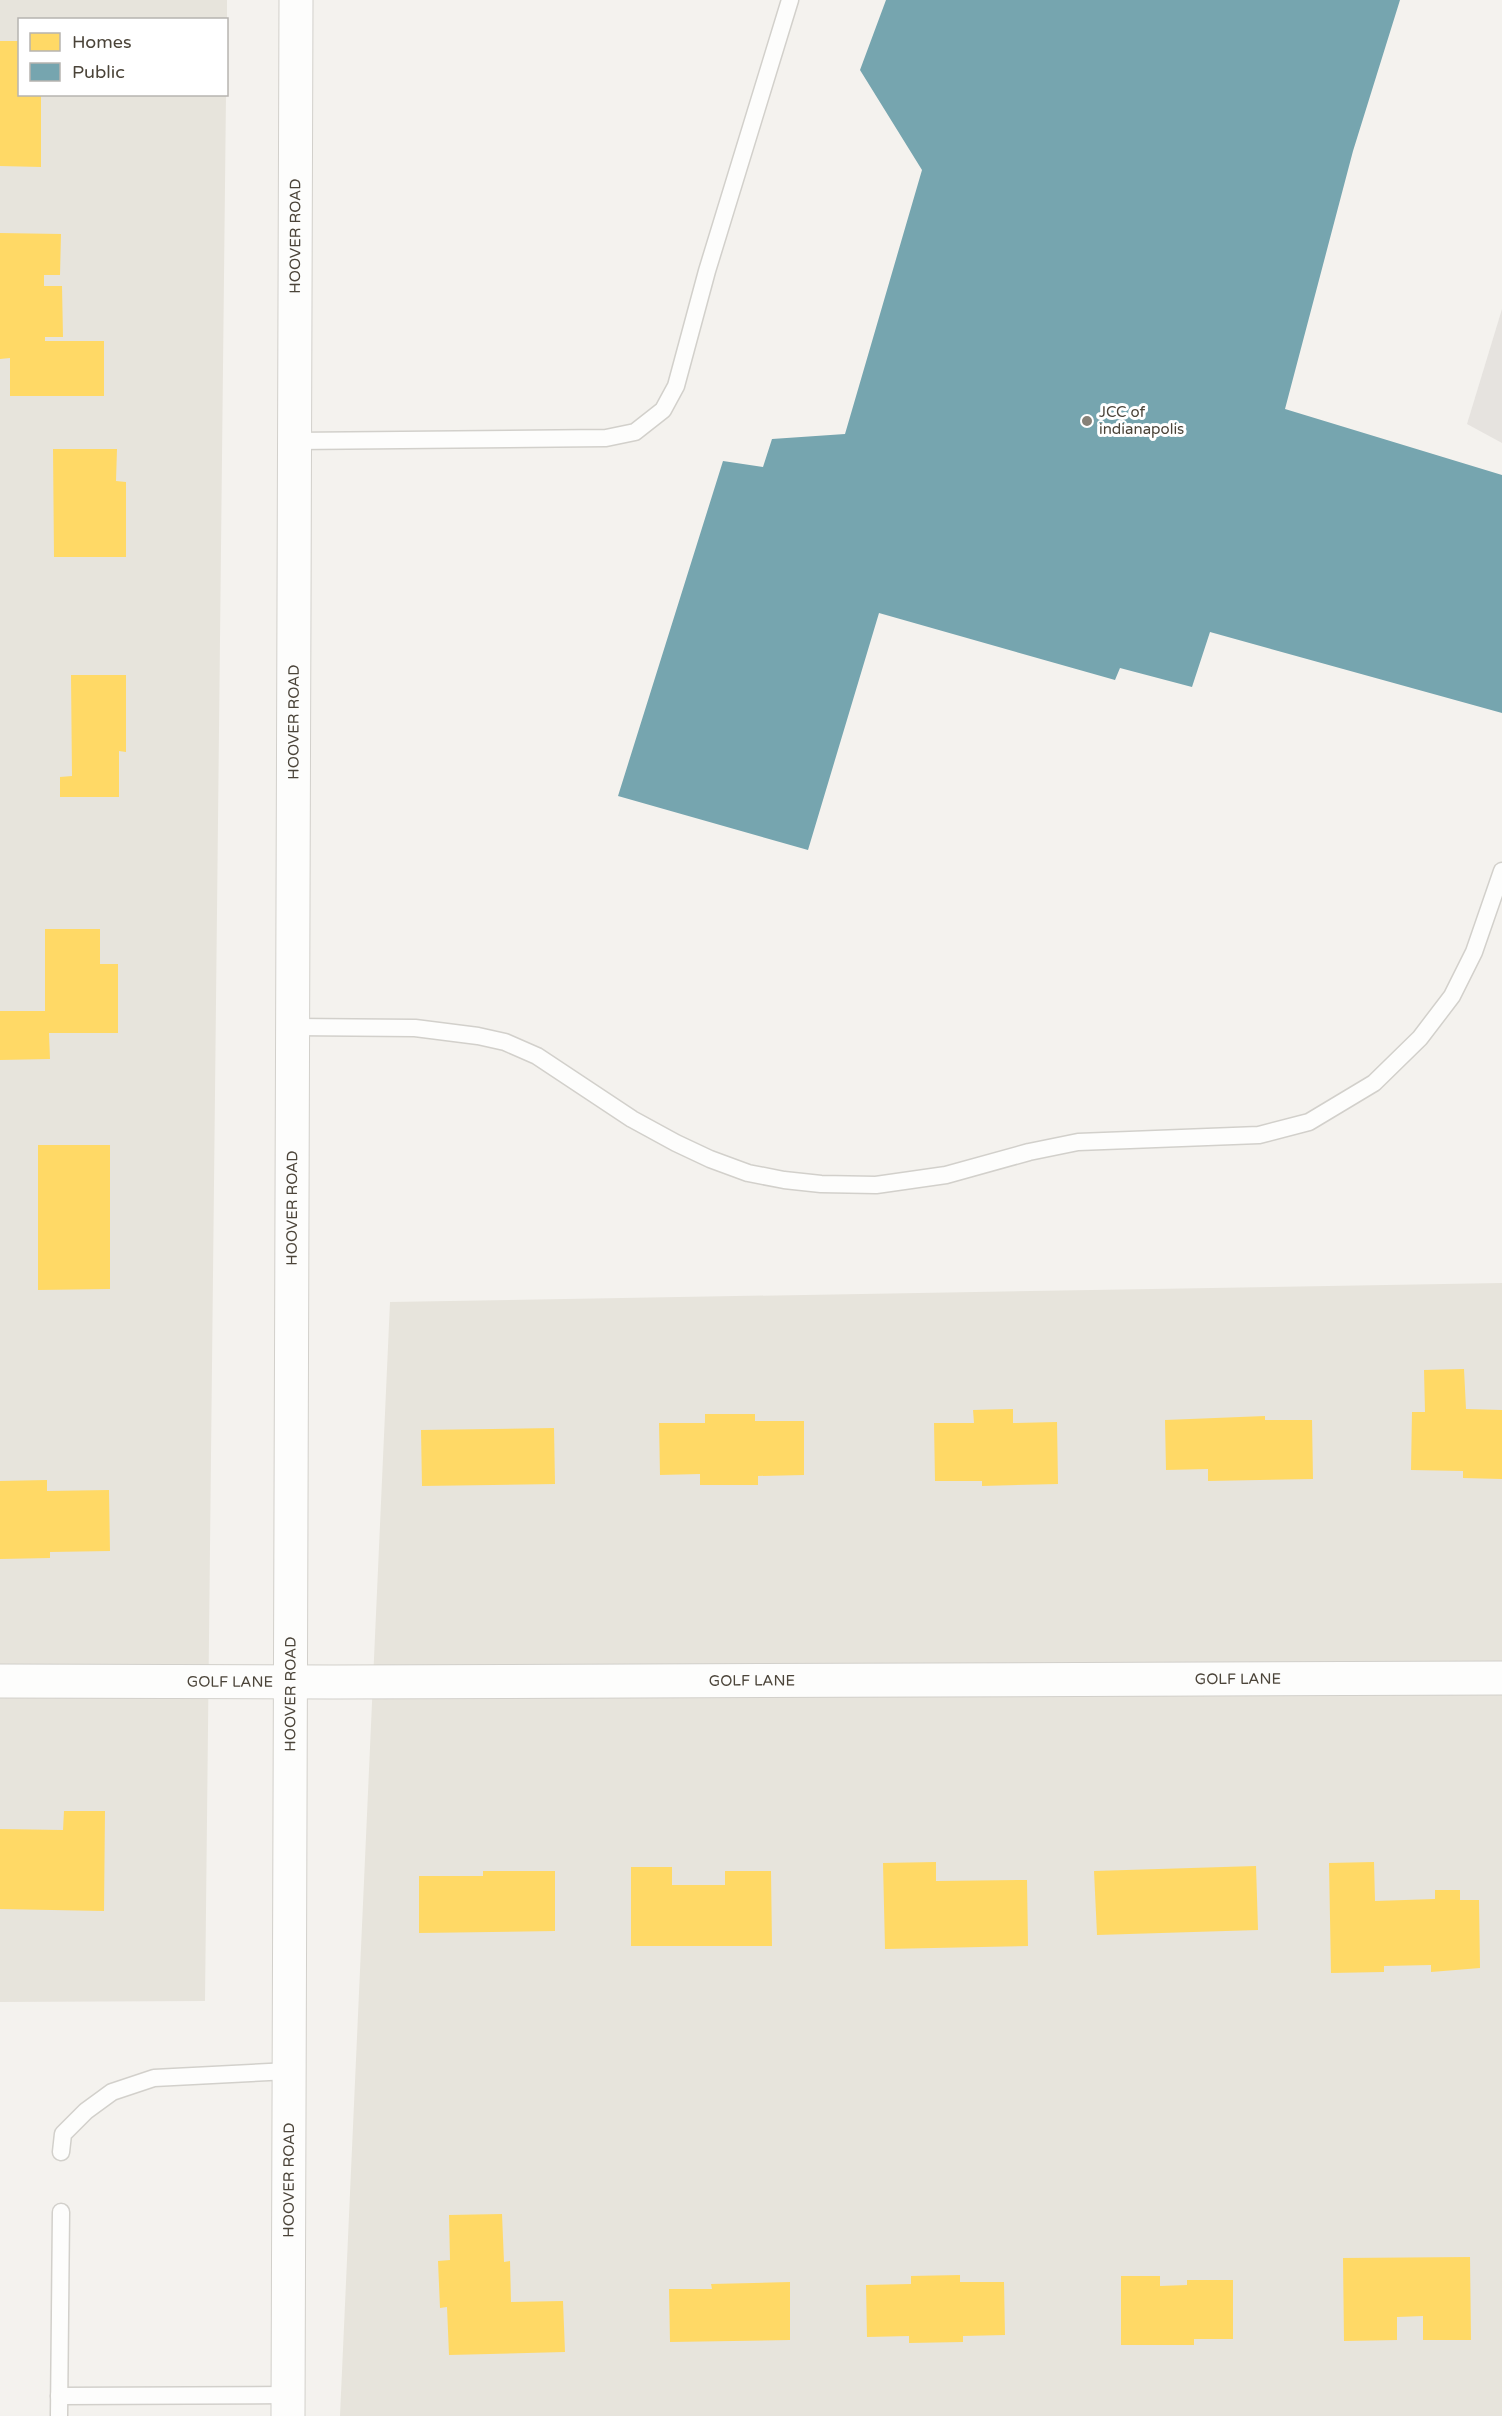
<svg xmlns="http://www.w3.org/2000/svg" width="1502" height="2416" viewBox="0 0 1502 2416" font-family="'Varela Round',sans-serif">
<style>
.residential{fill:#e7e4dc}
.parking{fill:#e6e3df}
.homes{fill:#ffd966}
.public{fill:#76a5af}
.lines{fill:none;stroke-linecap:round;stroke-linejoin:round}
.service-casing{stroke:#d2d0cb;stroke-width:19}
.minor-casing{stroke:#d2d0cb;stroke-width:35}
.tertiary-casing{stroke:#d2d0cb;stroke-width:35}
.service{stroke:#fdfdfc;stroke-width:16}
.minor{stroke:#fdfdfc;stroke-width:33}
.tertiary{stroke:#fdfdfc;stroke-width:33}
.poi-dot{fill:#868178;stroke:#fff;stroke-width:2}
.labels{text-anchor:middle;stroke-width:6;stroke-linejoin:round;paint-order:stroke}
.street-label{font-size:15px;fill:#4b4439;stroke:#fff}
.poi-label{font-size:15px;fill:#4b4439;stroke:#fff;text-anchor:start}
</style>
<rect width="100%" height="100%" fill="#f4f2ee"/>
<g class="residential">
<polygon points="0,0 227,0 227,34 226,20 20,20 20,94 226,95 205,2001 0,2002"/>
<polygon points="1502,1283 1502,2416 340,2416 390,1302"/>
</g>
<polygon class="parking" points="1502,309 1502,443 1467,424"/>
<g class="homes">
<polygon points="0,41 20,41 20,94 41,94 41,167 0,166"/>
<polygon points="0,233 61,234 60,275 44,275 44,286 62,286 63,337 45,337 45,341 104,341 104,396 10,396 10,358 0,359"/>
<polygon points="53,449 117,449 116,481 126,482 126,557 54,557"/>
<polygon points="71,675 126,675 126,752 119,751 119,797 60,797 60,777 72,776"/>
<polygon points="45,929 100,929 100,964 118,964 118,1033 49,1033 50,1059 0,1060 0,1011 45,1011"/>
<polygon points="38,1145 110,1145 110,1289 38,1290"/>
<polygon points="1464,1369 1466,1409 1502,1410 1502,1479 1463,1478 1463,1471 1411,1470 1412,1412 1425,1412 1424,1370"/>
<polygon points="1013,1409 1013,1423 1057,1422 1058,1484 982,1486 982,1481 935,1481 934,1423 974,1423 973,1410"/>
<polygon points="705,1414 755,1414 755,1421 804,1421 804,1475 758,1476 758,1485 700,1485 700,1474 660,1475 659,1423 705,1423"/>
<polygon points="1265,1416 1265,1420 1312,1420 1313,1479 1208,1481 1208,1469 1166,1470 1165,1420"/>
<polygon points="554,1428 555,1484 422,1486 421,1430"/>
<polygon points="47,1480 47,1491 109,1490 110,1551 50,1552 50,1558 0,1559 0,1481"/>
<polygon points="64,1811 105,1811 104,1911 0,1909 0,1829 63,1830"/>
<polygon points="936,1862 936,1881 1027,1880 1028,1946 885,1949 883,1863"/>
<polygon points="1374,1862 1375,1901 1435,1899 1435,1890 1460,1890 1460,1900 1479,1900 1480,1968 1431,1972 1431,1965 1384,1966 1384,1972 1331,1973 1329,1863"/>
<polygon points="1256,1866 1258,1930 1097,1935 1094,1871"/>
<polygon points="631,1867 672,1867 672,1885 725,1885 725,1871 771,1871 772,1946 631,1946"/>
<polygon points="483,1871 555,1871 555,1931 419,1933 419,1876 483,1876"/>
<polygon points="502,2214 504,2262 510,2261 511,2302 563,2301 565,2352 449,2355 447,2307 440,2308 438,2261 450,2260 449,2215"/>
<polygon points="1470,2257 1471,2340 1423,2340 1423,2316 1397,2317 1397,2340 1344,2341 1343,2258"/>
<polygon points="960,2275 960,2282 1004,2282 1005,2335 963,2336 963,2342 909,2343 909,2336 867,2337 866,2285 911,2284 911,2276"/>
<polygon points="1121,2276 1160,2276 1160,2286 1187,2285 1187,2280 1233,2280 1233,2339 1194,2339 1194,2345 1121,2345"/>
<polygon points="790,2282 790,2340 670,2342 669,2289 712,2289 711,2284"/>
</g>
<polygon class="public" points="886,0 1400,0 1353,151 1285,409 1502,475 1502,713 1210,632 1192,687 1120,668 1115,680 879,613 808,850 618,796 723,461 763,467 772,439 845,434 922,170 860,70"/>
<g class="lines">
<g class="service-casing">
<g id="service">
<polyline points="294,441 606,438 635,432 663,410 676,386 707,271 790,0"/>
<polyline points="293,1027 415,1028 478,1036 505,1042 537,1056 632,1119 676,1143 710,1159 748,1173 784,1180 821,1184 876,1185 946,1175 1029,1152 1078,1142 1259,1135 1309,1122 1374,1083 1420,1038 1452,996 1474,952 1502,871"/>
<polyline points="61,2152 63,2134 86,2111 112,2092 154,2078 289,2071"/>
<polyline points="59,2396 288,2395"/>
<polyline points="59,2416 61,2212"/>
</g>
</g>
<g class="minor-casing">
<g id="minor">
<path id="s1" d="M 0,1681 L 333,1682 L 1502,1678"/>
</g>
</g>
<g class="tertiary-casing">
<g id="tertiary">
<path id="s2" d="M 288,2416 L 296,0"/>
</g>
</g>
<use href="#service" class="service"/>
<use href="#minor" class="minor"/>
<use href="#tertiary" class="tertiary"/>
</g>
<circle class="poi-dot" cx="1087" cy="421" r="6"/>
<g class="labels">
<g class="street-label">
<text dy="5" stroke="none"><textPath href="#s2" startOffset="2180">HOOVER ROAD</textPath></text>
<text dy="5" stroke="none"><textPath href="#s2" startOffset="1694">HOOVER ROAD</textPath></text>
<text dy="5" stroke="none"><textPath href="#s2" startOffset="1208">HOOVER ROAD</textPath></text>
<text dy="5" stroke="none"><textPath href="#s1" startOffset="1238">GOLF LANE</textPath></text>
<text dy="5" stroke="none"><textPath href="#s1" startOffset="752">GOLF LANE</textPath></text>
<text dy="5" stroke="none"><textPath href="#s1" startOffset="230">GOLF LANE</textPath></text>
<text dy="5" stroke="none"><textPath href="#s2" startOffset="722">HOOVER ROAD</textPath></text>
<text dy="5" stroke="none"><textPath href="#s2" startOffset="236">HOOVER ROAD</textPath></text>
</g>
<g class="poi-label">
<text x="1099" y="417">JCC of<tspan x="1099" dy="17">indianapolis</tspan></text>
</g>
</g>
<rect x="18" y="18" width="210" height="78" fill="#ffffff" stroke="#b7b4b0" stroke-width="1.5"/>
<rect x="30" y="33" width="30" height="18" fill="#ffd966" stroke="#b7b4b0" stroke-width="1.5"/>
<text x="72" y="48" font-size="18" fill="#4b4439">Homes</text>
<rect x="30" y="63" width="30" height="18" fill="#76a5af" stroke="#b7b4b0" stroke-width="1.5"/>
<text x="72" y="78" font-size="18" fill="#4b4439">Public</text>
</svg>
